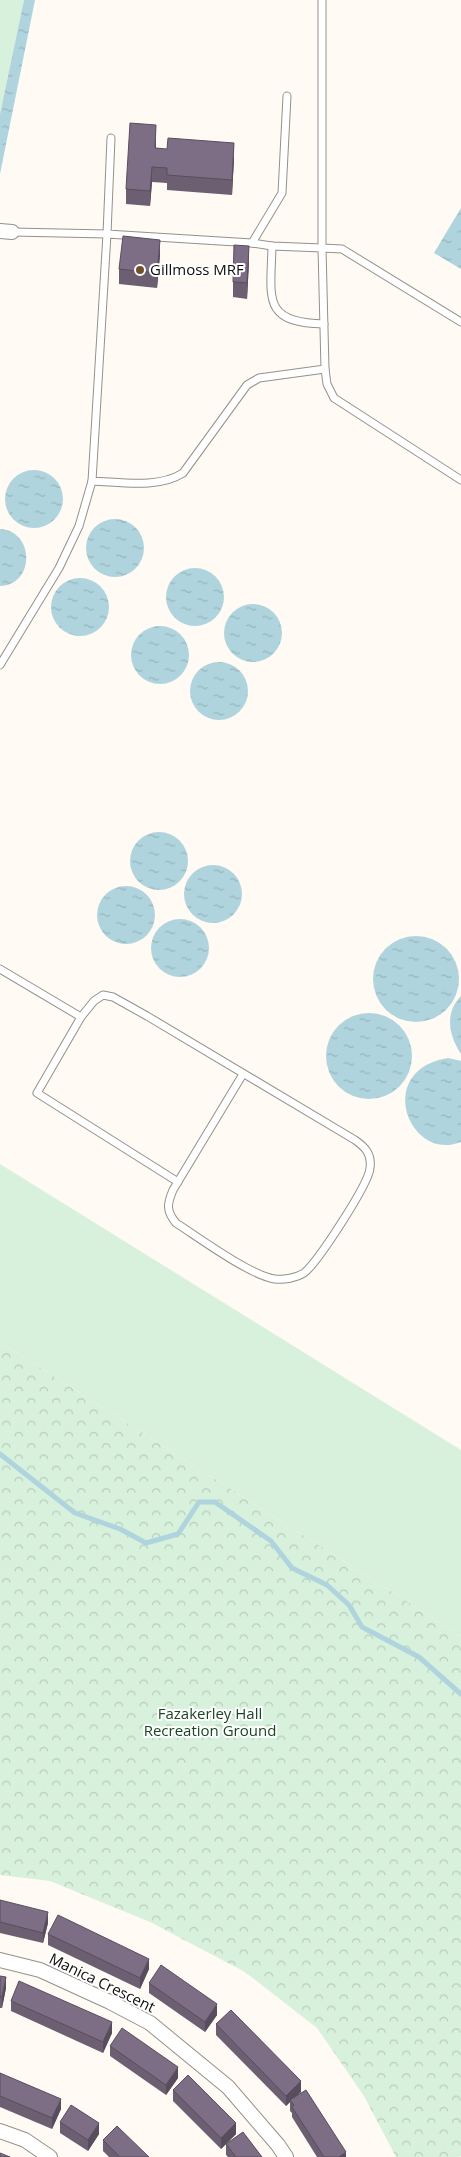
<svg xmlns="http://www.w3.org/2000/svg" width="461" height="2157" viewBox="0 0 461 2157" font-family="'Open Sans',sans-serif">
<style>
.grass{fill:#d7f1dc}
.park{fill:url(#park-crowns)}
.water{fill:url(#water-ripples)}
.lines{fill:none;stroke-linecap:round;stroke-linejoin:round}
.stream{stroke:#afd4dd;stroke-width:5}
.lane-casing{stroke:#95908a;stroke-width:9}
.street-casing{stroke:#95908a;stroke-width:16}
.lane{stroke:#fff;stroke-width:7}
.street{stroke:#fff;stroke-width:14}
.wall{fill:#6c5f72}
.shaded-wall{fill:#584d5d}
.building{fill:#7e6e85;stroke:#584d5d}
.poi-dot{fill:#715127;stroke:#fff;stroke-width:2}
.labels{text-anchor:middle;stroke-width:4;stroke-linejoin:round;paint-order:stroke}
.poi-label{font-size:15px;fill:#100e0c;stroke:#fff;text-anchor:start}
.park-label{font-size:15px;fill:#1a4425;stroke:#fff}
.street-label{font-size:15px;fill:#100e0c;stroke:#fff}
</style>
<defs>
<pattern id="park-crowns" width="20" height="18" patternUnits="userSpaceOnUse" patternTransform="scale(1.25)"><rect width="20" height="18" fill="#d7f1dc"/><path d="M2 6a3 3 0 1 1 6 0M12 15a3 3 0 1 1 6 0" fill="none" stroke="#b8cdbc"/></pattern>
<pattern id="water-ripples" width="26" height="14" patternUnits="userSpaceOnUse" patternTransform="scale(1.25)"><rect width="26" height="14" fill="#afd4dd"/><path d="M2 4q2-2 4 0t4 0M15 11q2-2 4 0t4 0" fill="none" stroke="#96b5bc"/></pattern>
</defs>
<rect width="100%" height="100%" fill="#fffaf4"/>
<g class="grass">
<polygon points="0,0 24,0 0,114"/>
<polygon points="0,1164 461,1450 461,1636 0,1342"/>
</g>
<polygon class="park" points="0,1342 461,1636 461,2156 459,2157 396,2157 364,2096 317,2028 245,1972 150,1922 50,1881 0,1875"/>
<g class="water">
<polygon points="24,0 35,0 0,174 0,114"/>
<polygon points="461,208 461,269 434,253"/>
<circle cx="34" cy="499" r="29"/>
<circle cx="115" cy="548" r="29"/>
<path d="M 0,529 C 35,531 35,585 0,586 Z"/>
<circle cx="195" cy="597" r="29"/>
<circle cx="80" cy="607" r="29"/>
<circle cx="253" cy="633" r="29"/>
<circle cx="160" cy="655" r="29"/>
<circle cx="219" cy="691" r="29"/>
<circle cx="159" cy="861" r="29"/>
<circle cx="213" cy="894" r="29"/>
<circle cx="126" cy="915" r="29"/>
<circle cx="180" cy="948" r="29"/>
<circle cx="416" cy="979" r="43"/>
<path d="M 461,996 L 461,1054 C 449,1036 444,1013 461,996 Z"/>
<circle cx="369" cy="1056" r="43"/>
<path d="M 448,1058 L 461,1061 L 461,1142 C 409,1163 373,1070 448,1058 Z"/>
</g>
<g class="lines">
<polyline class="stream" points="0,1454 75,1513 120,1529 146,1543 178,1534 199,1502 215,1502 271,1541 292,1568 327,1585 349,1605 362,1627 419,1657 461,1694"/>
<g class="lane-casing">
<g id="lane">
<polyline points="322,0 322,248 342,249 461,322"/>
<path d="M 12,232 L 107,234 L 252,243 L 272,246 L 322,248 L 325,369 L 259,378 L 247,385 L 183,473 C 158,489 121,482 92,481 L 107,234 L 111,138"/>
<polyline points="252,243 282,193 287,96"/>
<path d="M 272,246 C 271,297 261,323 324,324"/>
<polyline points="325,369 327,384 334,398 461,480"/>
<polyline points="0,665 59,568 79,526 92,481"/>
<path d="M 0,969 L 81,1017 L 94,1001 L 103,995 L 113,997 L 147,1016 L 355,1140 C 365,1147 372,1154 370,1168 C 369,1184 317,1263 304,1273 C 296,1278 284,1280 275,1279 C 251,1276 198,1237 176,1223 C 166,1211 167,1204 173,1190 L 243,1074"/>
<polyline points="81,1017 37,1093 178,1182"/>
</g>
</g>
<g class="street-casing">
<g id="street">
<polyline points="0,231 12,232"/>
<polyline points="0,1960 40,1970 110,2002 150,2023 228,2087 278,2145 286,2157"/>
<polyline points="0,2131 25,2140 50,2157"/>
</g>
</g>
<use href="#lane" class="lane"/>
<use href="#street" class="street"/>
</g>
<g class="wall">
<polygon points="156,140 156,148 234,158 232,195 167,190 167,183 152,182 150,206 126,204 126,189"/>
<polygon points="160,255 157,288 119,284 119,269"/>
<polygon points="249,261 247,299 233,297 233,282"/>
<polygon points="0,1900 48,1923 43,1943 0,1933"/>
<polygon points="48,1934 149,1969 140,1989 48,1945"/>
<polygon points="0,1976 6,1988 2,2008 0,2008"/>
<polygon points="149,1983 217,2015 205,2032 149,1993"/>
<polygon points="11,2001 112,2033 103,2053 11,2011"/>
<polygon points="216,2024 301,2092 295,2097 346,2157 317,2157 292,2117 292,2113 290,2111 290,2102 286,2106 216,2035"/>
<polygon points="110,2046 178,2078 166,2095 110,2056"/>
<polygon points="0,2073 61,2109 52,2129 0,2107"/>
<polygon points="173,2090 236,2134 221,2149 173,2101"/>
<polygon points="60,2122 99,2134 88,2151 60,2133"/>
<polygon points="103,2140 149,2157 109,2157 103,2151"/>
<polygon points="226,2144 262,2157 228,2157 226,2155"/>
</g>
<g class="shaded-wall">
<polygon points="156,125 156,140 155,163 155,148"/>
<polygon points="234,143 234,158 232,195 232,180"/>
<polygon points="152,167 152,182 150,206 150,191"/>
<polygon points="160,240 160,255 157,288 157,273"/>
<polygon points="249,246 249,261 247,299 247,283"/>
<polygon points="48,1912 48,1923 43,1943 43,1933"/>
<polygon points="149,1959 149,1969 140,1989 140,1978"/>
<polygon points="6,1977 6,1988 2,2008 2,1997"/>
<polygon points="217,2004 217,2015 205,2032 205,2022"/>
<polygon points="112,2022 112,2033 103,2053 103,2042"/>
<polygon points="178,2067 178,2078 166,2095 166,2085"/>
<polygon points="301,2081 301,2092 291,2101 290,2100 290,2102 286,2106 286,2096"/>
<polygon points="61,2099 61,2109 52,2129 52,2118"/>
<polygon points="99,2123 99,2134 88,2151 88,2140"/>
<polygon points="236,2123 236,2134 221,2149 221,2138"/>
<polygon points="346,2152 346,2157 339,2157"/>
</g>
<g class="building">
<polygon points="130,123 156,125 155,148 167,149 168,138 234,143 232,180 167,175 167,168 152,167 150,191 126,189"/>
<polygon points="123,236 160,240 157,273 119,269"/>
<polygon points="234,245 249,246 247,283 233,282"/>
<polygon points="0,1900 48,1912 43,1933 0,1922"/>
<polygon points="58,1915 149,1959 140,1978 48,1934"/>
<polygon points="161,1965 217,2004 205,2022 149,1983"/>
<polygon points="0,1976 6,1977 2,1997 0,1997"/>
<polygon points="19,1981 112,2022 103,2042 11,2001"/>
<polygon points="231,2010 301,2081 286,2096 216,2024"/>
<polygon points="122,2028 178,2067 166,2085 110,2046"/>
<polygon points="0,2073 61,2099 52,2118 0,2096"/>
<polygon points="188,2075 236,2123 221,2138 173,2090"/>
<polygon points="306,2090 346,2152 339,2157 324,2157 292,2107 294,2105 290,2100"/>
<polygon points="71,2105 99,2123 88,2140 60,2122"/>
<polygon points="117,2126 149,2157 120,2157 103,2140"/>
<polygon points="243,2132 262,2157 236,2157 226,2144"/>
<polygon points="0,2153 10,2157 0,2157"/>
</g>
<circle class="poi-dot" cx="140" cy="270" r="5"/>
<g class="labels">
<g class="poi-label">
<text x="150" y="275">Gillmoss MRF</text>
</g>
<g class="park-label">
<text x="210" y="1719">Fazakerley Hall<tspan x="210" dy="17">Recreation Ground</tspan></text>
</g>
<g class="street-label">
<text transform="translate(102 1983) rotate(26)" y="5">Manica Crescent</text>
</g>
</g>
</svg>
